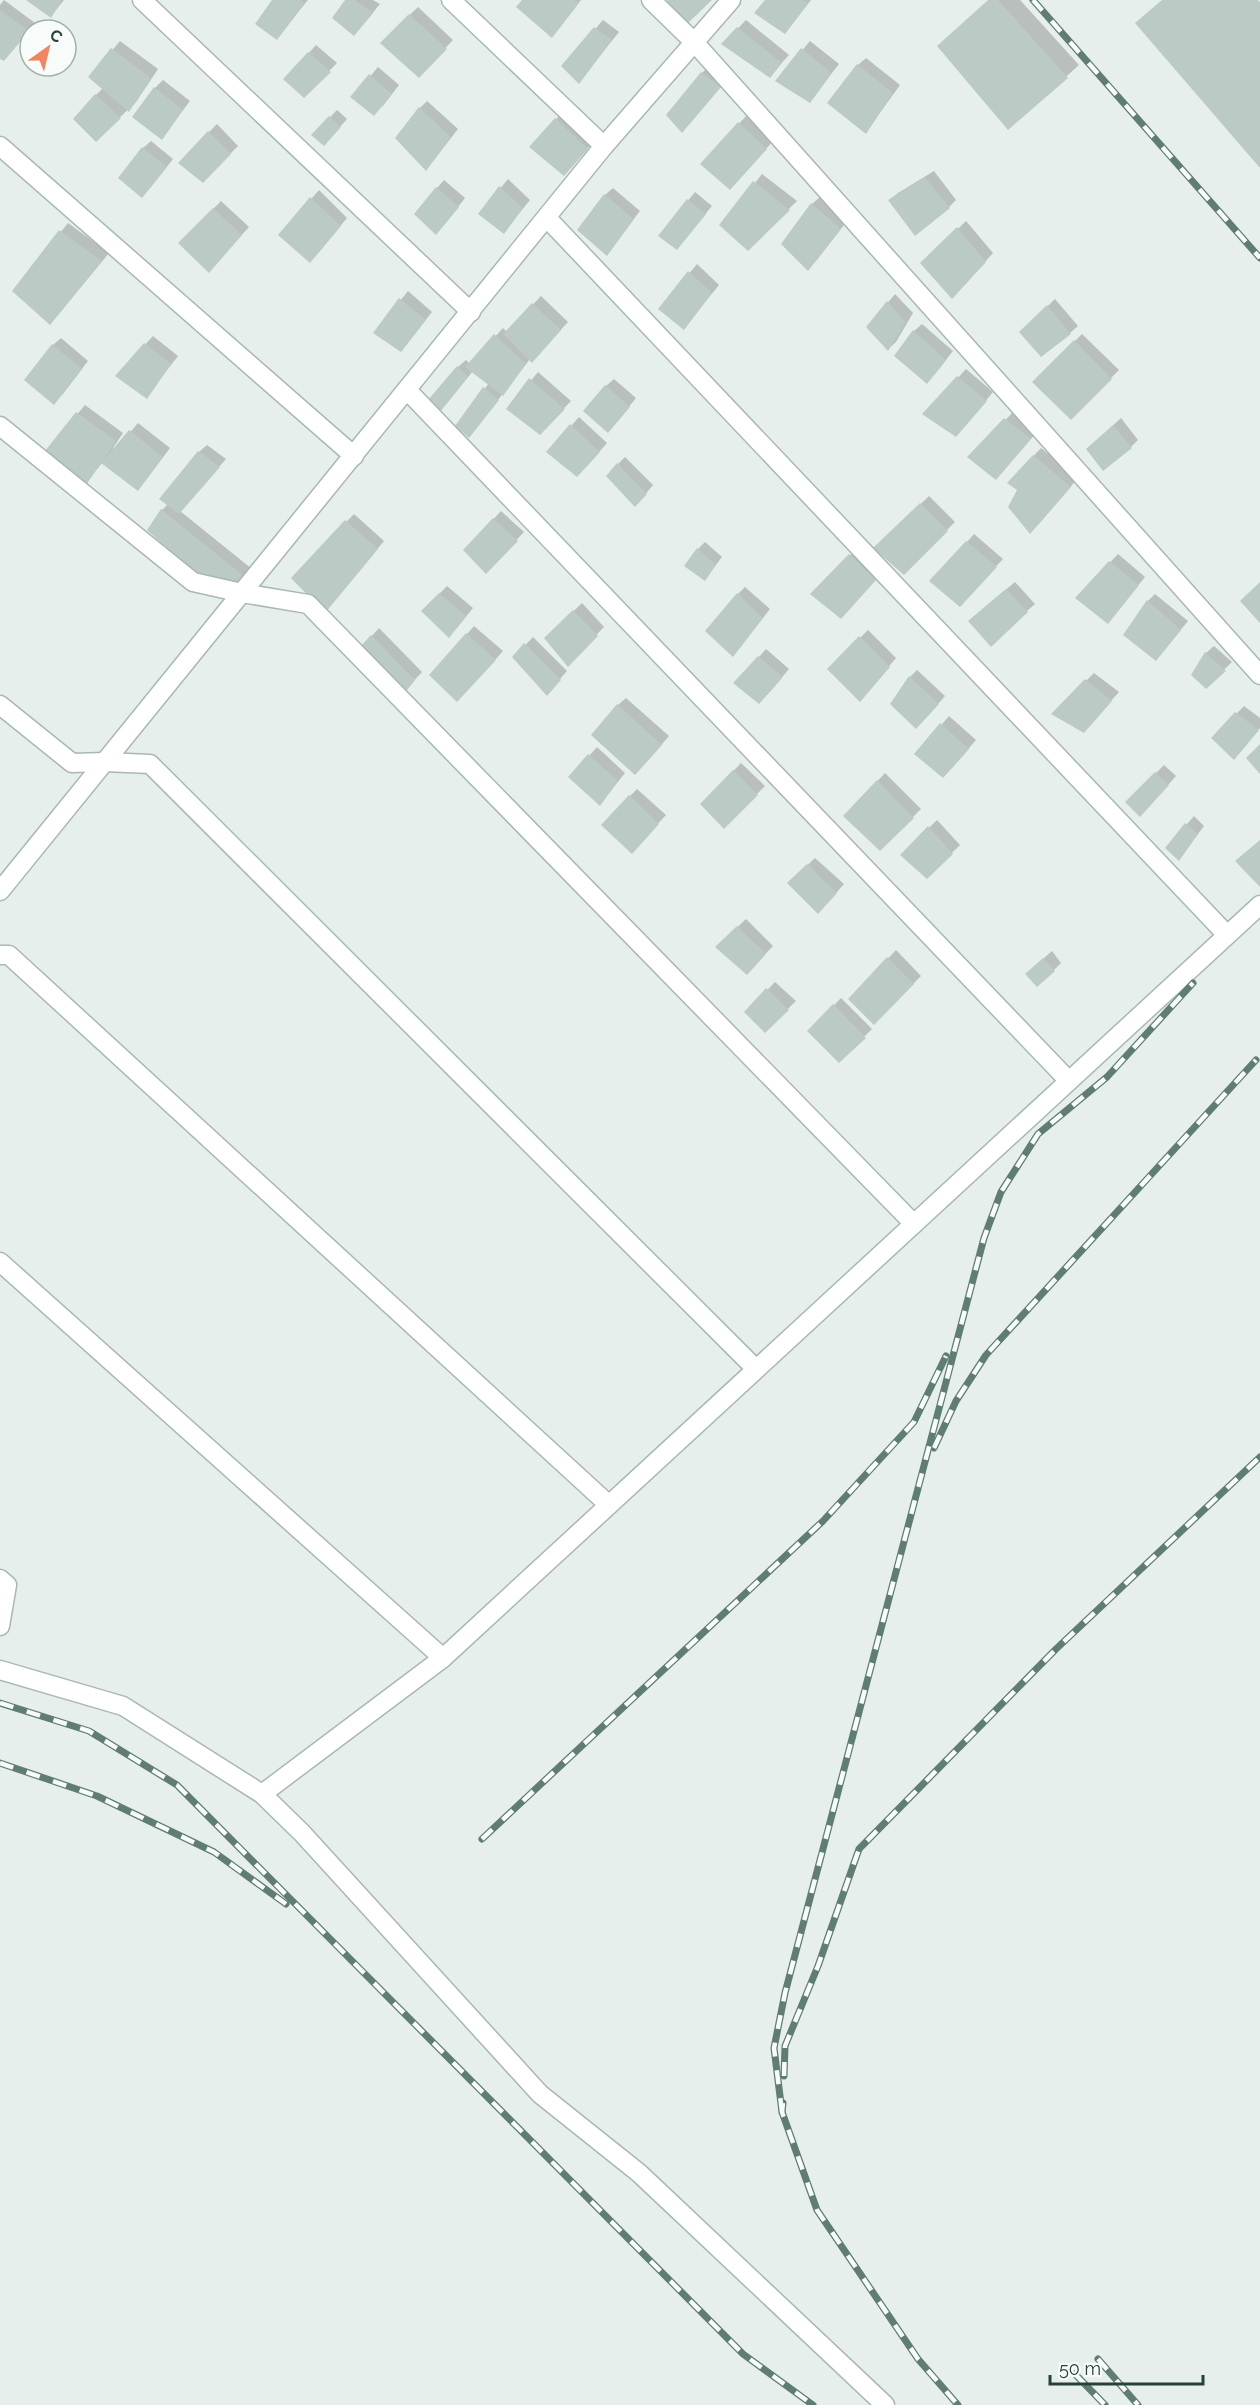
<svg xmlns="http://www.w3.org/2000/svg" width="1260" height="2405" viewBox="0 0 1260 2405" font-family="Raleway,sans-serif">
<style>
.shadow{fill:#0003}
.building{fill:#bbcac4}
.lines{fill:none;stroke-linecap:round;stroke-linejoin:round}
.minor-casing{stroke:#a8b8b2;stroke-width:21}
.minor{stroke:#fff;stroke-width:18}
.rail-casing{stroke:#5f7d75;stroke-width:7}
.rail{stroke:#f7fbf9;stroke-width:4.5;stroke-dasharray:14;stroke-linecap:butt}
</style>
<rect width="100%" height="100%" fill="#e6efeb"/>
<g class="shadow">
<polygon points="4,0 35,23 11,52 0,57 0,5"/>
<polygon points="29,0 64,0 51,16"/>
<polygon points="274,0 308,0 277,38"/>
<polygon points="347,0 373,0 380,4 361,27"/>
<polygon points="524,0 581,0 552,36"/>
<polygon points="767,0 811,0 785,32"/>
<polygon points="989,0 1020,0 1079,65 1009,128"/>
<polygon points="418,7 453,40 419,76 382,42"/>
<polygon points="603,20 619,32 579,82 563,66"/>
<polygon points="746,20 789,55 777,68 723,44"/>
<polygon points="120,41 158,69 136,102 96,140 96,95 103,88 90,77"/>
<polygon points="810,41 839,64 810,101 777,81"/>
<polygon points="316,45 337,63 304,96 286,79"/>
<polygon points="866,58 900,85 866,132 858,65"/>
<polygon points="709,66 727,79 690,123 702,73"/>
<polygon points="378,67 399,85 382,107 353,97"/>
<polygon points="163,80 190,101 162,138 155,88"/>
<polygon points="427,101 458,129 433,161 420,108"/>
<polygon points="337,110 347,119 331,137 313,135"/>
<polygon points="564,112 595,140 571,167 556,119"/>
<polygon points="747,115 774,140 738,180 702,164"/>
<polygon points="217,124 238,146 203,181 180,162"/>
<polygon points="151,141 173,159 150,188 143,148"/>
<polygon points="934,171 956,200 949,207 890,200 898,193"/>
<polygon points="762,174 797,201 748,249 722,225"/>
<polygon points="508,179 530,200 504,232 480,213"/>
<polygon points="444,180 465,198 444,225 437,188"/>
<polygon points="613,188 640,211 607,254 605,195"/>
<polygon points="319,190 347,218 318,253 280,235"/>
<polygon points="695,192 712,206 684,240 660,235"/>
<polygon points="820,197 847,221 816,261 812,204"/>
<polygon points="221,201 249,227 216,263 180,243"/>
<polygon points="966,221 993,253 960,289 922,264"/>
<polygon points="68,223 109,253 57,316 14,290"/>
<polygon points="697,264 719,285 684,328 660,309"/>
<polygon points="408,291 432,312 408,342 375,333"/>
<polygon points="895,294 913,313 896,342 888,349 868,327"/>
<polygon points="541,296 568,322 539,353 530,359 476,428 457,426 489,383 473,371 447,403 458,367 466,360 470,364 503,328 507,332"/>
<polygon points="1055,299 1078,326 1070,333 1021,332"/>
<polygon points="922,324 953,351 934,375 914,331"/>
<polygon points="1082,334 1119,370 1071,418 1034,382"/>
<polygon points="153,336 178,356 146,397 117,375"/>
<polygon points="61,338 88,361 62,395 53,345"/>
<polygon points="966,369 993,392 963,428 925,414"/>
<polygon points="538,372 571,401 540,433 508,409"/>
<polygon points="614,379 636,398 615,424 606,386"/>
<polygon points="85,405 123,433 113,448 115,450 138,423 170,448 145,481 102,463 86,483 47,450"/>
<polygon points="1013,412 1038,431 1003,470 970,457"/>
<polygon points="579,417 607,443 585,468 548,452"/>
<polygon points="1121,418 1138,440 1131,447 1095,442"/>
<polygon points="207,445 226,459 180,511 252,569 236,585 162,510 168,504 199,452"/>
<polygon points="1041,448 1078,478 1038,525 1019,489 1009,482"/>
<polygon points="625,457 653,485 643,497 618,464"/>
<polygon points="929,496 955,522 904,573 876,548"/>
<polygon points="501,511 524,532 486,572 465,550"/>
<polygon points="354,514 384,541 325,611 293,578"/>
<polygon points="974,534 1003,559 967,597 967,542"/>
<polygon points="705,542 722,557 705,579 698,549"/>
<polygon points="858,547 882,571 849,610 812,594"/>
<polygon points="1118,554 1145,577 1108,622 1077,598"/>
<polygon points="1015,582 1035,604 1027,611 978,613"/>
<polygon points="447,586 473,608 456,629 423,611"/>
<polygon points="745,587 770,609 740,647 738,594"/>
<polygon points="1155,594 1188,621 1163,651 1148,601"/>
<polygon points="582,603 604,627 568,664 546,638"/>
<polygon points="474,626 503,651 465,693 467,634"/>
<polygon points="379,628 422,672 411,684 361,648"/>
<polygon points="868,630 896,658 867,692 829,669"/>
<polygon points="533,637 567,671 554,686 514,657"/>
<polygon points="1214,646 1232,662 1206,687 1206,653"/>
<polygon points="766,649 789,669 767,695 759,657"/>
<polygon points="917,670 945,696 924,720 910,677"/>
<polygon points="1094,673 1119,692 1091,723 1054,713"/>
<polygon points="626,698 669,736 643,766 618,705"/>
<polygon points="1244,706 1260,718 1260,728 1242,750 1213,738"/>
<polygon points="949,716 976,740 951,769 916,754"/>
<polygon points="597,747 625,773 600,804 570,777"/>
<polygon points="741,763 765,786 724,827 702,804"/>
<polygon points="1164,765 1176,776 1148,807 1128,802"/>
<polygon points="885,773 921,809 880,849 845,816"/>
<polygon points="637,789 666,815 639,844 630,796"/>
<polygon points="1194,816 1204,826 1179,859 1167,847"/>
<polygon points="937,820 960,845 927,877 902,855"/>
<polygon points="815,858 844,884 826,904 789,883"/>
<polygon points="746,919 773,946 747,973 717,947"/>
<polygon points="896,950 921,976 874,1023 850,999"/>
<polygon points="1052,951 1061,963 1054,970 1034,967"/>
<polygon points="775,982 796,1001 765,1031 746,1012"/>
<polygon points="841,998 872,1029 839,1061 809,1031"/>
</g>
<g class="building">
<polygon points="26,0 62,0 51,18"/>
<polygon points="272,0 301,0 305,3 277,40 255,24"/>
<polygon points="345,0 355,0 373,13 354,36 332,18"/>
<polygon points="522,0 575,0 579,3 552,38 516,7"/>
<polygon points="668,0 712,0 687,24 666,2"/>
<polygon points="765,0 803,0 808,4 785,34 754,13"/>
<polygon points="988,0 998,0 1068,78 1008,130 937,46"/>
<polygon points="1162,0 1258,0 1260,2 1260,168 1135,23"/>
<polygon points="0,10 29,31 4,61 0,59"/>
<polygon points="409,14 447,49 419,78 380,43"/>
<polygon points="594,27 612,40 579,84 561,66"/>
<polygon points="737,27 782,63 770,78 721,44"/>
<polygon points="111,48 151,78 129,112 88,77"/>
<polygon points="801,48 832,73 810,103 775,81"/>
<polygon points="308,52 331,72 304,98 283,79"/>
<polygon points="857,64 893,93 866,134 827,103"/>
<polygon points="701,72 721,87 682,133 666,115"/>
<polygon points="369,74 392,94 374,116 350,97"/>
<polygon points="154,87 183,110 162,140 132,117"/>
<polygon points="95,94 121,118 96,142 73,119"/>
<polygon points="419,107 451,137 426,171 395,138"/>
<polygon points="329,116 341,127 324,146 311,135"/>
<polygon points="555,118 588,149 564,176 529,147"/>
<polygon points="738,122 767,149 730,190 700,164"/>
<polygon points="208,131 231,154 203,183 178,163"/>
<polygon points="142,147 167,167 142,198 118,178"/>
<polygon points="925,177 950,208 915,236 888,200"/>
<polygon points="753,181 790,210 748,251 719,225"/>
<polygon points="499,186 523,208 504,234 478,214"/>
<polygon points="436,187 459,207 436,235 414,214"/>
<polygon points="604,194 634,219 607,256 577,230"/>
<polygon points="310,197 341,226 310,263 278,235"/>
<polygon points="687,199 706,214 677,250 658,236"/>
<polygon points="811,203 841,229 808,271 781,244"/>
<polygon points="213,208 242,235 209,273 178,243"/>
<polygon points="957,227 986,262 952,299 920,263"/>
<polygon points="59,230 102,261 50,325 12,291"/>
<polygon points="688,271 712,293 684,330 658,309"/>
<polygon points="399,298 426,320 401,352 373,333"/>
<polygon points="887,301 906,322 888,351 866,327"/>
<polygon points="532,303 561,330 532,363 503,334"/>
<polygon points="1047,305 1071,334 1041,357 1019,332"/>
<polygon points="913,330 946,360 927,384 894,356"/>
<polygon points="494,334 526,364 503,396 465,367"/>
<polygon points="1074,340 1112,379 1071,420 1032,382"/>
<polygon points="144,343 171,364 147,399 115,376"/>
<polygon points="52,344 82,369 54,405 24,380"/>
<polygon points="457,366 468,377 440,412 428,400"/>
<polygon points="957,376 987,401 956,437 922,414"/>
<polygon points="529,378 565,409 540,435 506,409"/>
<polygon points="605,385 630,407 608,433 583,411"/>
<polygon points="483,387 499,400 469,438 455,426"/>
<polygon points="76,412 116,441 102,462 129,430 163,457 138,491 101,463 86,485 45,451"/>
<polygon points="1004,418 1031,439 996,480 967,457"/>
<polygon points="570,424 600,452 577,477 546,452"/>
<polygon points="1113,425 1132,448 1103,471 1086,449"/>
<polygon points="198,451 220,467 179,514 159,499"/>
<polygon points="1033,455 1071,487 1030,534 1008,507 1017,490 1007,483"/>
<polygon points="617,463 647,494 635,507 606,476"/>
<polygon points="920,503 948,531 904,575 873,548"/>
<polygon points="161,509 246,578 237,586 200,577 147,530"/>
<polygon points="493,518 518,541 486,574 463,550"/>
<polygon points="345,520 378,549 325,613 291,578"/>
<polygon points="966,541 997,567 960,607 929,581"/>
<polygon points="697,548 716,565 705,581 684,566"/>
<polygon points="849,554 876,580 841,619 810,594"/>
<polygon points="1109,561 1139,585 1108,624 1075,598"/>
<polygon points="1260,582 1260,623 1240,601"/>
<polygon points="1006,589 1028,612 991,647 968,621"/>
<polygon points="439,593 466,616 449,638 421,611"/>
<polygon points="737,593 763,618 733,657 705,631"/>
<polygon points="1147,600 1181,630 1156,661 1123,635"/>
<polygon points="573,610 598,636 568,667 544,638"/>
<polygon points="466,633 496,660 457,702 429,675"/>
<polygon points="371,635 415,680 404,694 359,648"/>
<polygon points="859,636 890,667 860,702 827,669"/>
<polygon points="524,643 561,680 547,696 512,657"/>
<polygon points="1205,652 1226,671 1206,689 1191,675"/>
<polygon points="758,656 783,677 759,704 733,683"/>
<polygon points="909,676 939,704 916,729 890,704"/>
<polygon points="1085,679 1112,701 1084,733 1051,714"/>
<polygon points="617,704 662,745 635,775 591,735"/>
<polygon points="1235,712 1259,730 1234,760 1211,738"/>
<polygon points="940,723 969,749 943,778 914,754"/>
<polygon points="1260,744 1260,774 1246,758"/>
<polygon points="588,754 618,781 600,806 568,777"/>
<polygon points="733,770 758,795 724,829 700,804"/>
<polygon points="1155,772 1169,785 1140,817 1125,802"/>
<polygon points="877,780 914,818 880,851 843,816"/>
<polygon points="629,795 659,824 632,854 601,825"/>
<polygon points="1185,823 1198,834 1179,861 1165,848"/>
<polygon points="928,826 953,854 927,879 900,855"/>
<polygon points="1260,840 1260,887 1235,861"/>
<polygon points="807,864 837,893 818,914 787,883"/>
<polygon points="737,926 766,954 747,975 715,947"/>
<polygon points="887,957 914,984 874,1025 848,999"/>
<polygon points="1043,958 1055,971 1037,987 1025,974"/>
<polygon points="766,988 789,1010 765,1033 744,1012"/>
<polygon points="833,1004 866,1038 839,1063 807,1031"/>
</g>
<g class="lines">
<g class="minor-casing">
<g id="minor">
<polyline points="142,0 471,312"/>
<polyline points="451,0 604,146"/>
<polyline points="651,0 694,42 1260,675"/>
<polyline points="0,146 354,456"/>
<polyline points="547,218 1227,935"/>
<polyline points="407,390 1069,1081"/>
<polyline points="0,426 193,582 242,593 308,604 914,1224"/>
<polyline points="0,705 72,763 105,762 150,764 756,1369"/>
<polyline points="0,891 604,146 731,0"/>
<polyline points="0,955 9,955 609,1505"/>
<polyline points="0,1262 443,1658"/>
<polyline points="0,1579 7,1585 0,1626"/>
<polyline points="0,1670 123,1706 262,1794 302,1833 540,2094 639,2173 885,2405"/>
<polyline points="262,1794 443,1658 1260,905"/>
</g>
</g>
<use href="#minor" class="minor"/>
<g class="rail-casing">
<g id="rail">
<polyline points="1033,0 1260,258"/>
<polyline points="934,1448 956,1401 986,1355 1256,1060"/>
<polyline points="0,1703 89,1731 177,1785 743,2354 813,2405"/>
<polyline points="0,1763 97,1796 214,1852 286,1904"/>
<polyline points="482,1839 823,1521 914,1422 946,1356"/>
<polyline points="784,2076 785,2046 818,1966 859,1849 1056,1649 1260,1457"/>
<polyline points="783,2103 782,2112 817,2210 918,2359 958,2405"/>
<polyline points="782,2112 774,2048 785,1993 984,1238 1001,1192 1038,1134 1107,1077 1193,983"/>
<polyline points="1098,2359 1138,2405"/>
<polyline points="1075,2374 1105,2405"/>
</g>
</g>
<use href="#rail" class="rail"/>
</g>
<g transform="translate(48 48) rotate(34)"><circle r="28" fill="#f7fbf9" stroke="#a3b1ad" stroke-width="1.5"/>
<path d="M0-4.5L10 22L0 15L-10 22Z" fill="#f4845f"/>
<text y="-9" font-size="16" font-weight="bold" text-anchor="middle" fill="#24423a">С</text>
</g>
<path d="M1050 2375v9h153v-9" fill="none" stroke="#24423a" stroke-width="3"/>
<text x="1059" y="2375" font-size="18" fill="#24423a" stroke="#f7fbf9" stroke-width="4.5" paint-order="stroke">50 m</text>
</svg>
